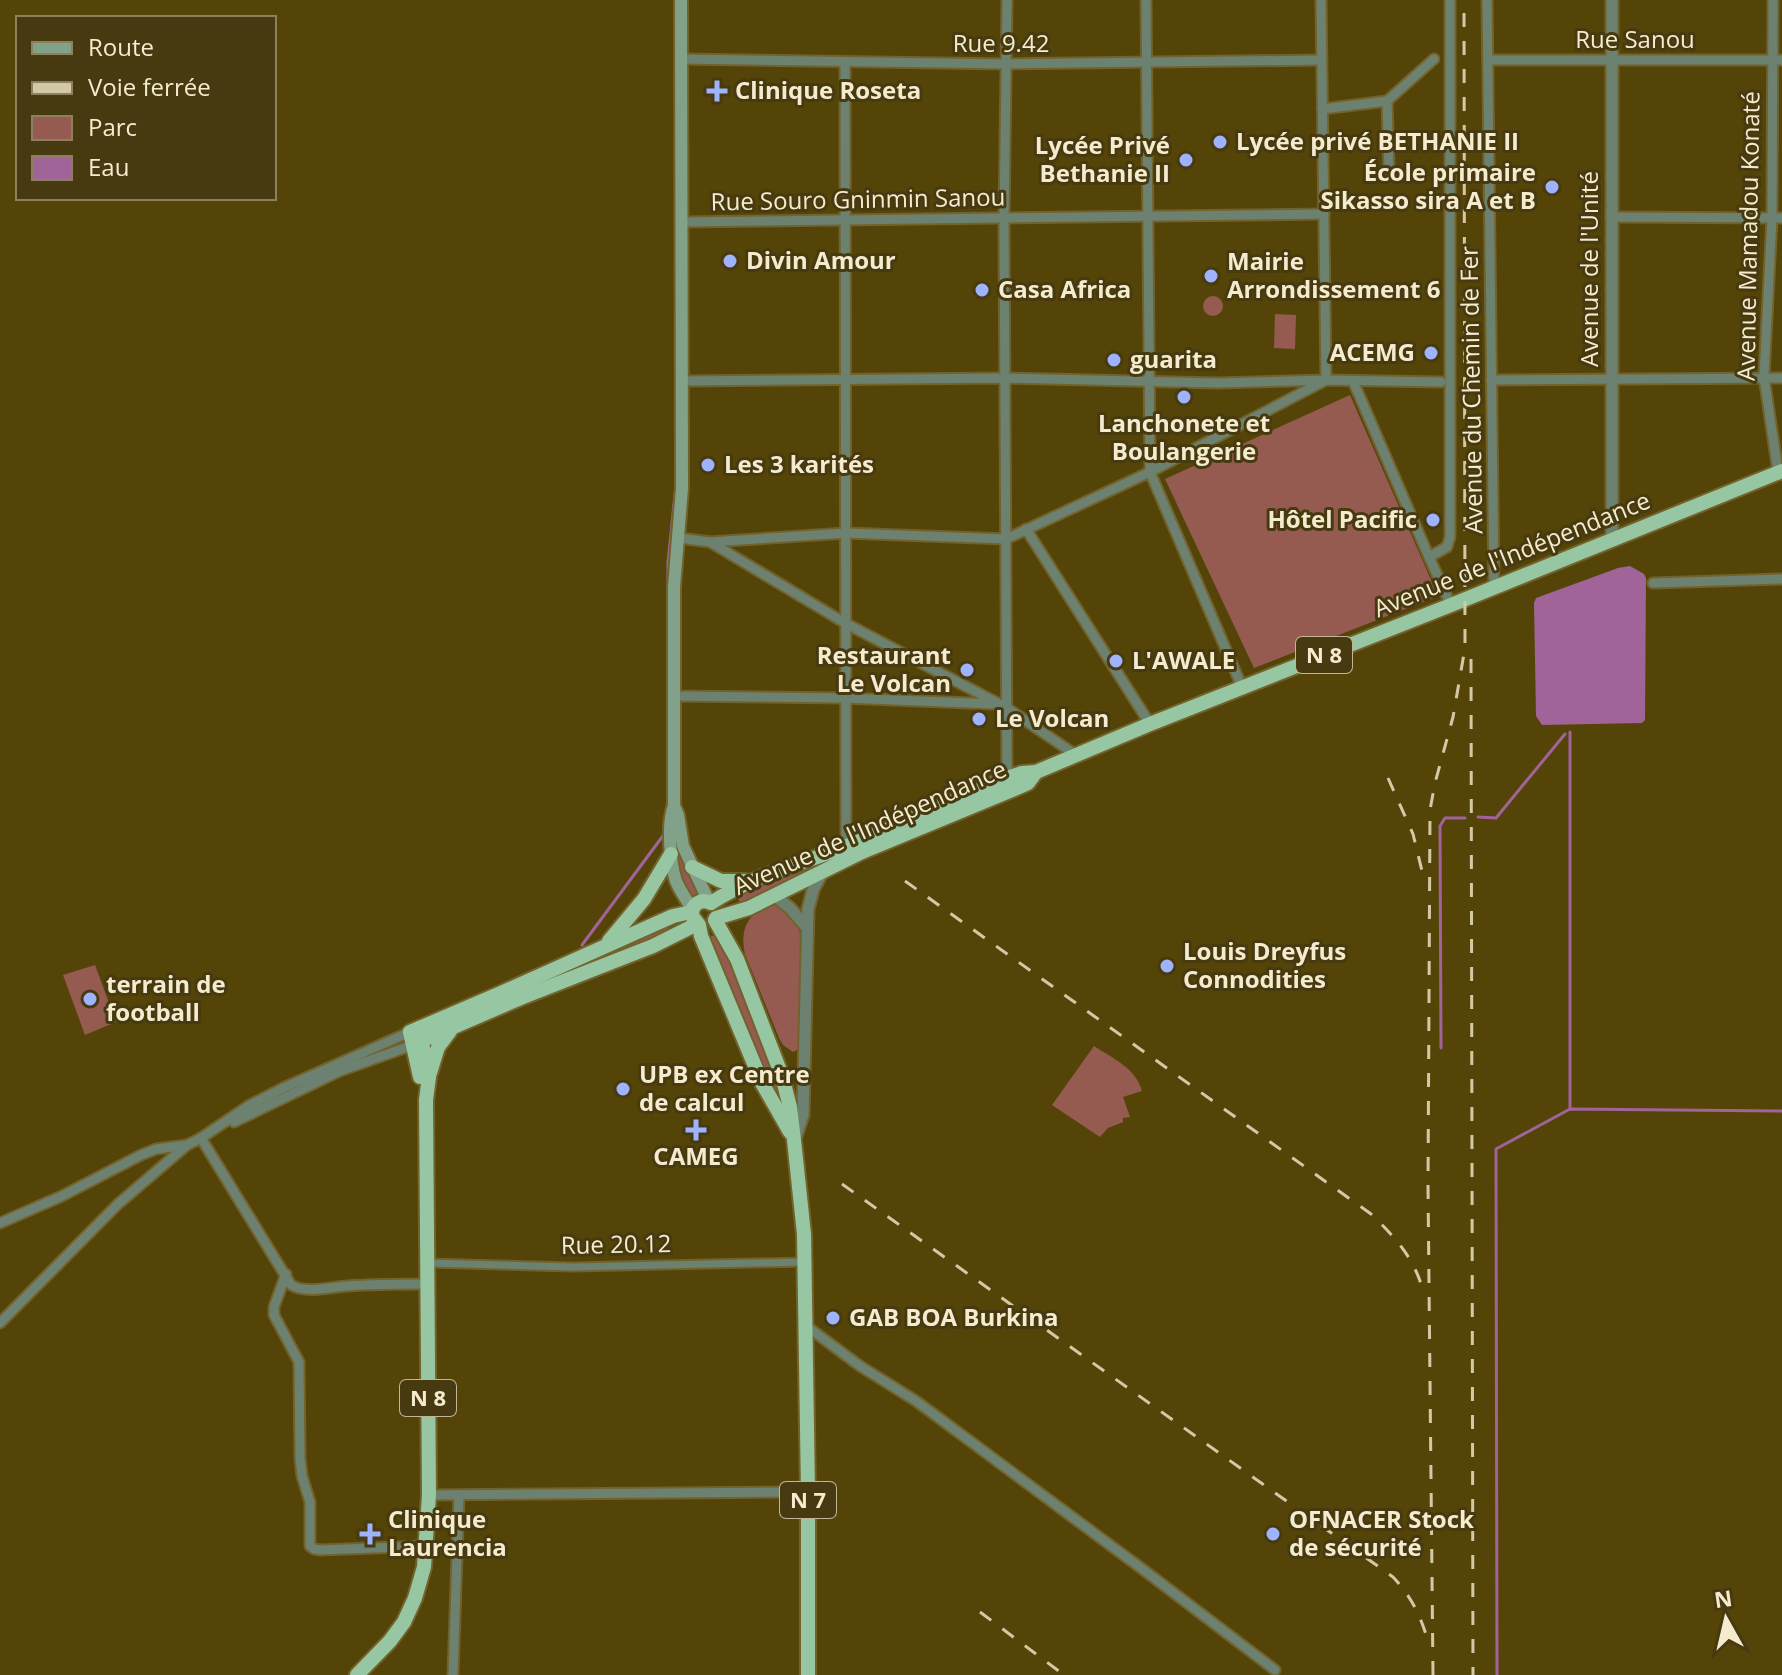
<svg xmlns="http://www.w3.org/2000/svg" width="1782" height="1675" viewBox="0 0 1782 1675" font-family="'Open Sans',sans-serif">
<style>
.green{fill:#955b50}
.water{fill:#a06498}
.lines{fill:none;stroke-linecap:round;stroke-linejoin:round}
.stream{stroke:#a06498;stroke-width:3}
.pedestrian-casing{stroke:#72622c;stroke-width:11}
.minor-casing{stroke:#72622c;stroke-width:13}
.tertiary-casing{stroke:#72622c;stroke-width:15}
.secondary-casing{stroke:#72622c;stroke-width:16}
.trunk-casing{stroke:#72622c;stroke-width:18}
.pedestrian{stroke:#6d8171;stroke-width:7}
.minor{stroke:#6d8171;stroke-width:9}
.tertiary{stroke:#6d8171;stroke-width:11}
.secondary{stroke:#81a289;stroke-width:12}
.trunk{stroke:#97c6a2;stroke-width:14}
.rail{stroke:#d4c9a6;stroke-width:3;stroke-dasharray:14 14;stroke-linecap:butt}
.poi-dot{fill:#9fb3fd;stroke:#473a10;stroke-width:3}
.labels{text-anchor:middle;stroke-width:6;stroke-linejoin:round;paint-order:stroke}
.shield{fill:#473a10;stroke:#c1b796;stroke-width:2}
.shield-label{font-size:22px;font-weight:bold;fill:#f5ecd0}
.street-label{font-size:24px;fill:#f5ecd0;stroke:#473a10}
.poi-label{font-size:24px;font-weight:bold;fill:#f5ecd0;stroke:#473a10;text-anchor:start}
</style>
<rect width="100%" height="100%" fill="#554408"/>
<g class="green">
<circle cx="1213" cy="306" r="10"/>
<polygon points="1275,314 1296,315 1295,349 1274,348"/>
<polygon points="1350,395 1432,582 1437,588 1436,597 1254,668 1165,479"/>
<path d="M 676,836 L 703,893 L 692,901 C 679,882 674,858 676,836 Z"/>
<polygon points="852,849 751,901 742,903 739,901 738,893"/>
<path d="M 776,905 C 788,910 796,921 800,933 L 801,1043 L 799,1049 L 793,1052 L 783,1045 L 779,1038 L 745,954 C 739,928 749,909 776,905 Z"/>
<polygon points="667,926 670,934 427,1033"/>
<polygon points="720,935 774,1064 780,1093 774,1090 760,1063 709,939 712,936"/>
<polygon points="95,965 116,1022 85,1035 63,975"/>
<path d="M 1094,1046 C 1112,1058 1136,1068 1142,1091 L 1123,1097 L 1130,1117 L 1123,1118 L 1123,1122 L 1108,1128 L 1100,1137 L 1052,1105 Z"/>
</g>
<polygon class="water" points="1630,566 1644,574 1646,578 1645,720 1642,723 1542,725 1536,716 1534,603 1536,598 1618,568"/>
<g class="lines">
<g class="stream">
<polyline points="668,658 668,563 675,494"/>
<polyline points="1570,732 1570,1109"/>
<polyline points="667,810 668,790"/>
<polyline points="1478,817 1496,818 1565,734"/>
<polyline points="582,945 665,833"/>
<polyline points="1441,1048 1440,826 1445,818 1465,818"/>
<polyline points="1497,1675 1496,1149 1570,1109 1782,1111"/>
</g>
<g class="pedestrian-casing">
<polyline id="pedestrian" points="428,1263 572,1267 804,1262"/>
</g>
<g class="minor-casing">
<g id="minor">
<polyline points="1007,0 1004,219 1007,778"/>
<polyline points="1146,0 1150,472 1242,687"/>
<polyline points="1487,0 1494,587"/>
<polyline points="1773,0 1772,218 1764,377 1778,472"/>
<polyline points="681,59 1006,64 1321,60"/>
<polyline points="1488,60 1782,60"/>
<polyline points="845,63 846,846"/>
<polyline points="1387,101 1389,170"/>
<polyline points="1322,109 1387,101 1434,59"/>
<polyline points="1611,217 1782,218"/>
<polyline points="681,222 1324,214"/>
<polyline points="1491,380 1782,378"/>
<polyline points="681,381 1004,378 1217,383 1326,380 1321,0"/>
<polyline points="1353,381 1429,557 1451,605"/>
<polyline points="1026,529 1150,724"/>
<polyline points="679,538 710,542 846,533 1006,539 1150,472 1326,380 1441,382"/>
<polyline points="710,542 845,623 1007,708 1076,755"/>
<polyline points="1429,557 1447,547 1450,537 1450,0"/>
<polyline points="1653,583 1782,579"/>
<polyline points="674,696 844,698 995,704"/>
<polyline points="234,1122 340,1071 413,1045"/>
<path d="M 201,1138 L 291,1285 C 306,1294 330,1287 347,1286 C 374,1284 401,1284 429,1284"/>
<polyline points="0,1223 62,1196 141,1155 156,1149 187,1145"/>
<polyline points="286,1274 274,1307 274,1315 299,1362 300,1458 302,1476 310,1502 310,1546 314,1549 320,1550 426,1546"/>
<polyline points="0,1323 118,1204 187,1145 201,1138 250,1105 283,1088 410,1032"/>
<polyline points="805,1325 860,1366 916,1401 1145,1571 1275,1670"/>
<polyline points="429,1495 808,1492"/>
<polyline points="453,1675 459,1495"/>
</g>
</g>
<g class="tertiary-casing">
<g id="tertiary">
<polyline points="1612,0 1612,539"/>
<polyline points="775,896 790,908 807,928"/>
<polyline points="795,1139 803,1115 808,909 813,890 822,873"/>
</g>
</g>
<g class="secondary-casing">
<g id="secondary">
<path d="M 681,0 L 682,488 L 674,587 L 674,806 C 667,822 670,864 676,881 C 680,891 687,900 692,909"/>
<polyline points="674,806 678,815 683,846 709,902"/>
</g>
</g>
<g class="trunk-casing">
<g id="trunk">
<polyline points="692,867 721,881 746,881"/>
<path d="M 711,903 C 750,877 798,865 842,848 C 897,826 952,802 1007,778 L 1022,773 L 1036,772 L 1150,724 L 1451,605 L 1782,471"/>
<path d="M 711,903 C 701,898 691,904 692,916 L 699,925 L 701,936 L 762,1083 L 790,1132"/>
<polyline points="716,918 749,908 862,852 1012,790 1028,783 1036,772"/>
<polyline points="715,920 737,959 782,1076 790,1107 794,1140 804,1234 808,1492 808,1675"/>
<polyline points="609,941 644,899 671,854"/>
<polyline points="414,1044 523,997 653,946 697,924"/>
<polyline points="430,1073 438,1047 450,1031"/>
<polyline points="420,1077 410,1032 501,993 673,916 691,912"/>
<polyline points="357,1675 390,1641 404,1622 415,1598 424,1567 429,1495 426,1100 429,1077 419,1028"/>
</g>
</g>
<use href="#pedestrian" class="pedestrian"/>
<use href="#minor" class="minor"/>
<use href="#tertiary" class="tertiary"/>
<use href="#secondary" class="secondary"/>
<use href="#trunk" class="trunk"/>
<g class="rail">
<polyline points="1471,659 1473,1675"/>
<polyline points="1388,778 1413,834 1423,875"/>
<path d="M 905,881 L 1371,1214 C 1395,1237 1415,1259 1423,1291"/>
<path d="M 842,1184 L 1393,1577 C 1410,1595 1420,1614 1427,1638"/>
<polyline points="980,1612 1064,1675"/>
<polyline points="1433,1675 1428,1186 1430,810 1435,783 1453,717 1465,648 1464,0"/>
</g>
</g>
<g class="poi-dot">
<path d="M713 79h8v8h8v8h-8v8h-8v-8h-8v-8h8z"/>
<circle cx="1220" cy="142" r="8"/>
<circle cx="1186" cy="160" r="8"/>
<circle cx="1552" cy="187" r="8"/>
<circle cx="730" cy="261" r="8"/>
<circle cx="1211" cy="276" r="8"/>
<circle cx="982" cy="290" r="8"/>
<circle cx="1431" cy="353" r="8"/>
<circle cx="1114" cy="360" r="8"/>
<circle cx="1184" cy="397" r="8"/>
<circle cx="708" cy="465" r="8"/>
<circle cx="1433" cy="520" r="8"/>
<circle cx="1116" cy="661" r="8"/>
<circle cx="967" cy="670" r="8"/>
<circle cx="979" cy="719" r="8"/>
<circle cx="1167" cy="966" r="8"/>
<circle cx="90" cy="999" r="8"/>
<circle cx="623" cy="1089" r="8"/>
<path d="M692 1118h8v8h8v8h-8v8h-8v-8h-8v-8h8z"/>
<circle cx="833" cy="1318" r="8"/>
<path d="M366 1522h8v8h8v8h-8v8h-8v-8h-8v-8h8z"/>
<circle cx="1273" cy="1534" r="8"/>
</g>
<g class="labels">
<g class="shield">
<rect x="1296" y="637" width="56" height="36" rx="6"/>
<rect x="400" y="1380" width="56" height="36" rx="6"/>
<rect x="780" y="1482" width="56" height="36" rx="6"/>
</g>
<g class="shield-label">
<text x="1324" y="663">N 8</text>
<text x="428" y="1406">N 8</text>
<text x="808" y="1508">N 7</text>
</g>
<g class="street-label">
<text x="1635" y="48">Rue Sanou</text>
<text x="1001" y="52">Rue 9.42</text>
<text transform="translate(858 200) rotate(-1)" y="8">Rue Souro Gninmin Sanou</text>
<text transform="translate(1749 236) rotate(-89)" y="8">Avenue Mamadou Konaté</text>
<text transform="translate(1590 269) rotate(-90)" y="8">Avenue de l'Unité</text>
<text transform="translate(1472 390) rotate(-91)" y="8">Avenue du Chemin de Fer</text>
<text transform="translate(1512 555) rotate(-22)" y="8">Avenue de l'Indépendance</text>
<text transform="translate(870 828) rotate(-24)" y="8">Avenue de l'Indépendance</text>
<text transform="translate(616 1245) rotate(-1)" y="8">Rue 20.12</text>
</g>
<g class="poi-label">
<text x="735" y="99">Clinique Roseta</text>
<text x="1236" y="150">Lycée privé BETHANIE II</text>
<text x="1170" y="154" text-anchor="end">Lycée Privé<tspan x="1170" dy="28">Bethanie II</tspan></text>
<text x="1536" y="181" text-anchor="end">École primaire<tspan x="1536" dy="28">Sikasso sira A et B</tspan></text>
<text x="746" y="269">Divin Amour</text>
<text x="1227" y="270">Mairie<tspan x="1227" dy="28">Arrondissement 6</tspan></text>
<text x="998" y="298">Casa Africa</text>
<text x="1415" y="361" text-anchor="end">ACEMG</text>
<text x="1130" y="368">guarita</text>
<text x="1184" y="432" text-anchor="middle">Lanchonete et<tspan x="1184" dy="28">Boulangerie</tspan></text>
<text x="724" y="473">Les 3 karités</text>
<text x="1417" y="528" text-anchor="end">Hôtel Pacific</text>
<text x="951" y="664" text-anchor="end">Restaurant<tspan x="951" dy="28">Le Volcan</tspan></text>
<text x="1132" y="669">L'AWALE</text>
<text x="995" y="727">Le Volcan</text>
<text x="1183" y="960">Louis Dreyfus<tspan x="1183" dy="28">Connodities</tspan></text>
<text x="106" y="993">terrain de<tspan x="106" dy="28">football</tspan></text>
<text x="639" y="1083">UPB ex Centre<tspan x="639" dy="28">de calcul</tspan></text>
<text x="696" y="1165" text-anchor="middle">CAMEG</text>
<text x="849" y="1326">GAB BOA Burkina</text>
<text x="388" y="1528">Clinique<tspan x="388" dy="28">Laurencia</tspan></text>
<text x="1289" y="1528">OFNACER Stock<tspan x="1289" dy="28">de sécurité</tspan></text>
</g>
</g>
<rect x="16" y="16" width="260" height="184" fill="#473a10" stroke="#8d815d" stroke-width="2"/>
<rect x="32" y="42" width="40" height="12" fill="#81a289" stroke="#8d815d" stroke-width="2"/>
<text x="88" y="56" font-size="24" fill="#f5ecd0">Route</text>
<rect x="32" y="82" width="40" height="12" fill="#d4c9a6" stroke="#8d815d" stroke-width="2"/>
<text x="88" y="96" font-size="24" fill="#f5ecd0">Voie ferrée</text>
<rect x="32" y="116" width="40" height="24" fill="#955b50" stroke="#8d815d" stroke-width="2"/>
<text x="88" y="136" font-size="24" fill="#f5ecd0">Parc</text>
<rect x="32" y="156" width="40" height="24" fill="#a06498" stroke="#8d815d" stroke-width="2"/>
<text x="88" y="176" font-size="24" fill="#f5ecd0">Eau</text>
<g transform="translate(1726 1619) rotate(352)" stroke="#473a10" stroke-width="6" paint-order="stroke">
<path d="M0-6L14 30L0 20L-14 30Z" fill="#f5ecd0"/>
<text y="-12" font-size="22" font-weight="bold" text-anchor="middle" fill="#f5ecd0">N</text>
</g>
</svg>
